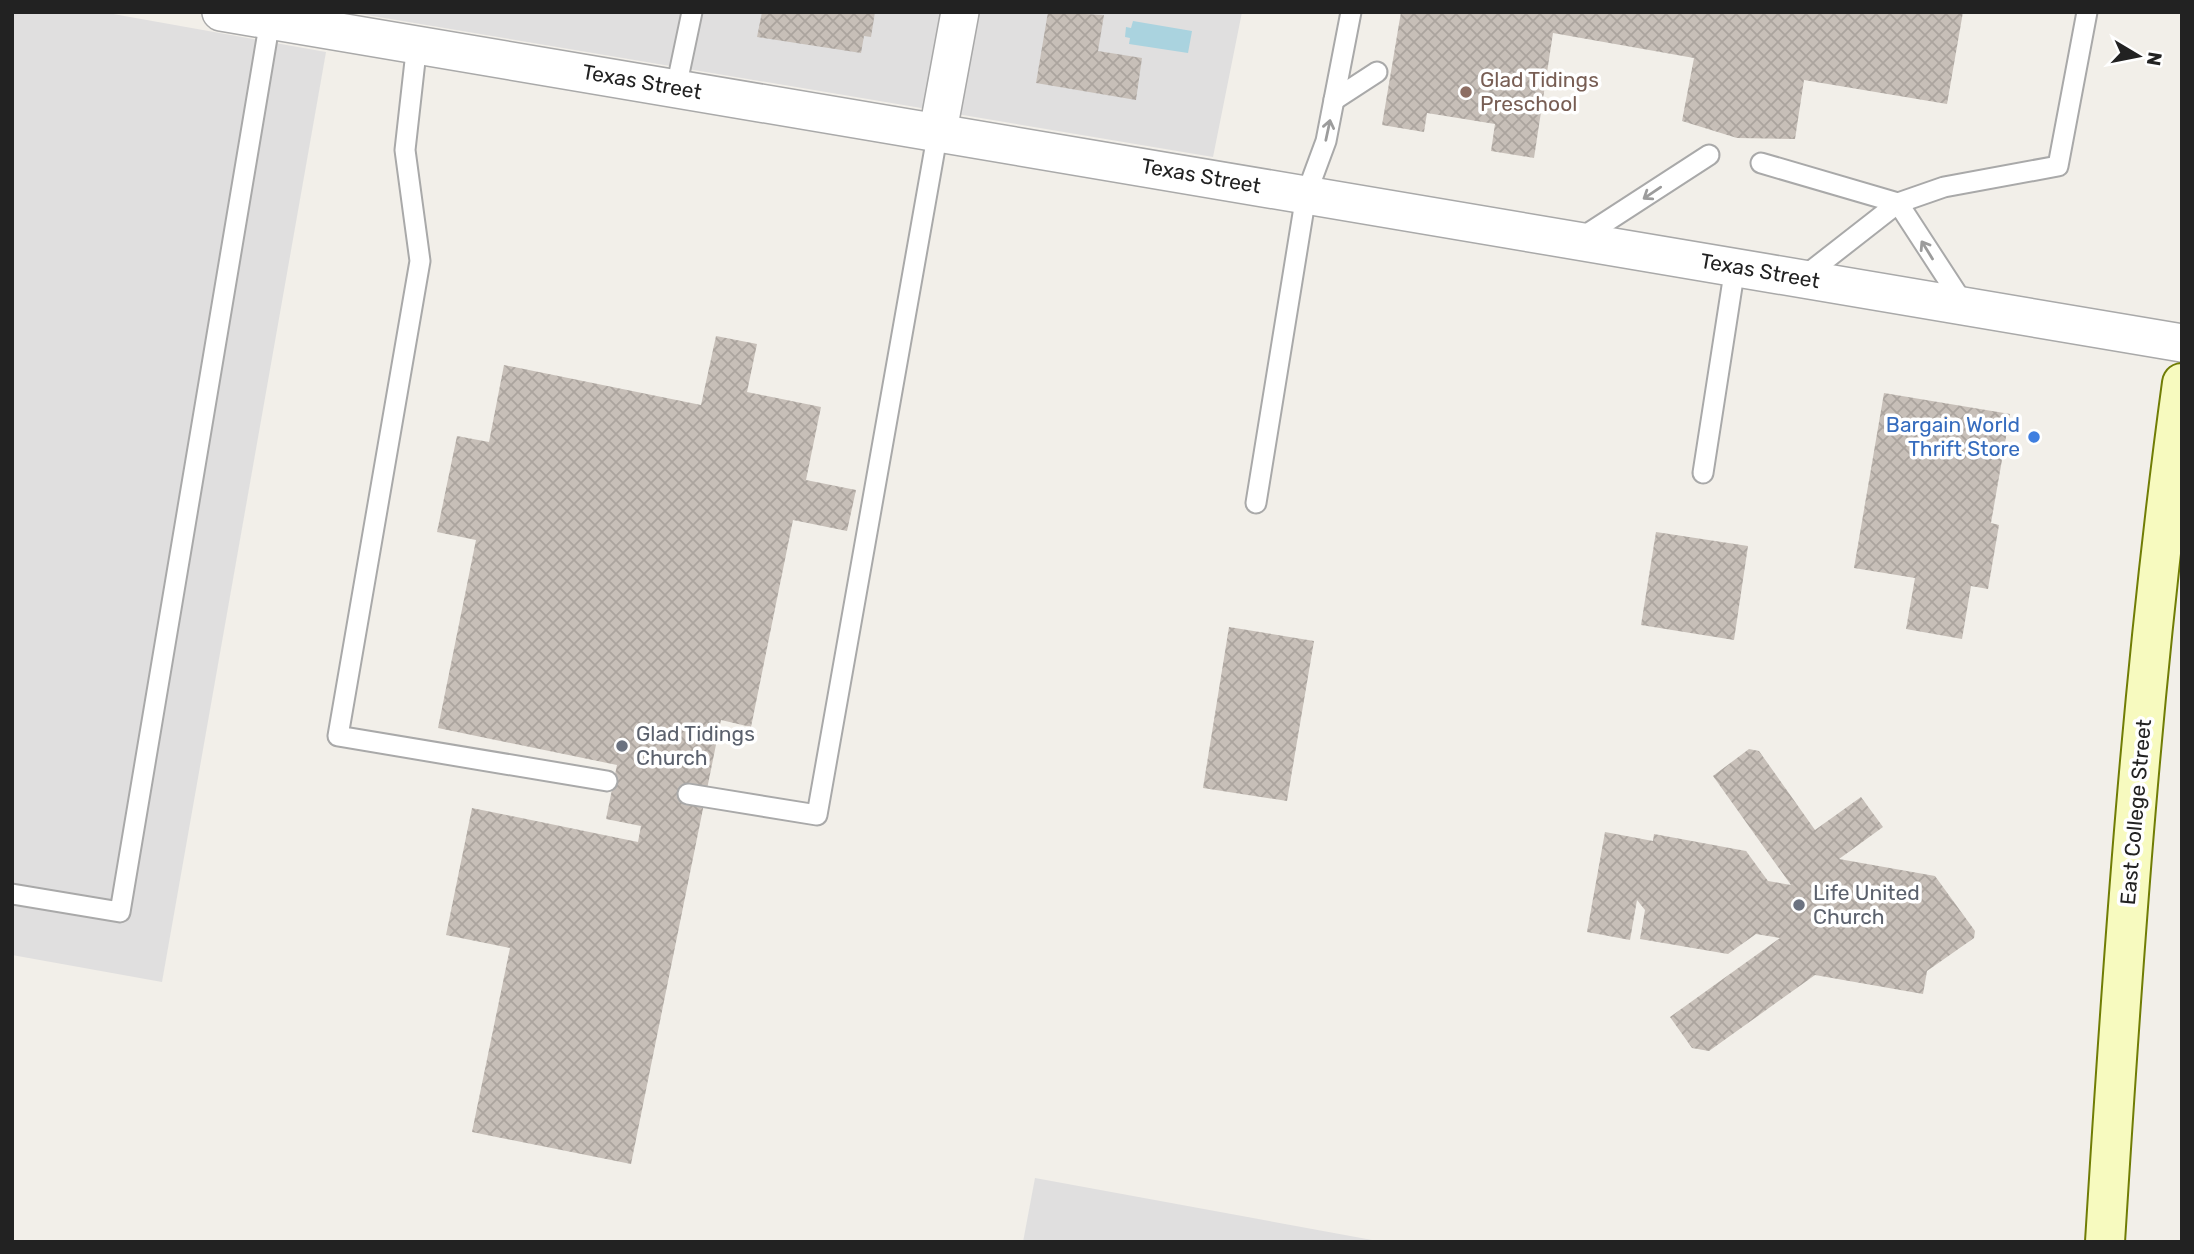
<svg xmlns="http://www.w3.org/2000/svg" width="2194" height="1254" viewBox="0 0 2194 1254" font-family="Rubik,sans-serif">
<style>
.residential{fill:#e0dfdf}
.water{fill:#aad3df}
.building{fill:url(#building-cross-hatch)}
.lines{fill:none;stroke-linecap:round;stroke-linejoin:round}
.lane-casing{stroke:#a9a9a9;stroke-width:23}
.street-casing{stroke:#a9a9a9;stroke-width:40}
.secondary-casing{stroke:#707d05;stroke-width:42}
.lane{stroke:#fff;stroke-width:19}
.street{stroke:#fff;stroke-width:37}
.secondary{stroke:#f7fabf;stroke-width:38}
.oneway{stroke:#9c9c9c}
.education-dot{fill:#8d6e63;stroke:#fff;stroke-width:2.5}
.shop-dot{fill:#3f7fe0;stroke:#fff;stroke-width:2.5}
.worship-dot{fill:#6b7280;stroke:#fff;stroke-width:2.5}
.labels{text-anchor:middle;stroke-width:7;stroke-linejoin:round;paint-order:stroke}
.education-label{font-size:21px;fill:#785e54;stroke:#fff;text-anchor:start}
.street-label{font-size:21px;fill:#222;stroke:#fff}
.shop-label{font-size:21px;fill:#366cbe;stroke:#fff;text-anchor:end}
.worship-label{font-size:21px;fill:#5b616d;stroke:#fff;text-anchor:start}
</style>
<defs>
<pattern id="building-cross-hatch" width="8" height="8" patternUnits="userSpaceOnUse" patternTransform="scale(1.75)"><rect width="8" height="8" fill="#c7bfb8"/><path d="M0 0l8 8M0 8l8-8" fill="none" stroke="#aba49e"/></pattern>
</defs>
<rect width="100%" height="100%" fill="#f2efe9"/>
<g class="residential">
<polygon points="12,12 102,12 326,52 162,982 12,955"/>
<polygon points="349,12 1242,12 1213,157"/>
<polygon points="1035,1178 1383,1242 1023,1242"/>
</g>
<polygon class="water" points="1133,21 1192,31 1188,53 1129,44 1130,38 1125,37 1126,27 1131,28"/>
<g class="building">
<polygon points="762,12 875,12 871,37 864,36 861,53 757,37"/>
<polygon points="1048,12 1104,15 1098,51 1142,58 1136,100 1036,83"/>
<polygon points="1401,12 1963,12 1947,104 1804,80 1795,139 1737,138 1682,121 1694,58 1553,33 1534,158 1491,151 1495,124 1427,113 1424,132 1382,125"/>
<polygon points="716,336 757,344 747,392 821,407 806,480 856,490 847,531 793,520 751,727 721,720 631,1164 472,1132 510,948 446,935 472,808 638,842 641,826 606,819 617,765 438,728 476,540 437,532 457,436 489,442 504,365 701,405"/>
<polygon points="1884,393 2010,414 1991,523 1999,525 1988,589 1971,586 1962,639 1906,629 1915,578 1854,568"/>
<polygon points="1656,532 1748,546 1734,640 1641,625"/>
<polygon points="1229,627 1314,641 1287,801 1203,788"/>
<polygon points="1749,749 1759,751 1815,830 1861,797 1883,827 1839,859 1935,876 1975,931 1974,938 1927,971 1923,994 1815,975 1709,1051 1692,1048 1670,1017 1780,938 1756,934 1728,954 1640,939 1645,910 1637,900 1630,940 1587,932 1605,832 1653,841 1654,834 1746,851 1768,881 1791,885 1713,776"/>
</g>
<g class="lines">
<g class="lane-casing">
<g id="lane">
<polyline points="417,43 405,150 420,261 338,736 607,781"/>
<polyline points="676,88 692,12"/>
<polyline points="1334,100 1377,72"/>
<polyline points="1761,163 1898,203 1965,306"/>
<polyline points="1578,240 1709,155"/>
<polyline points="1802,278 1898,203 1944,187 2058,166 2087,12"/>
<polyline points="1703,473 1735,267"/>
<polyline points="1256,503 1306,195 1326,141 1351,12"/>
<polyline points="688,794 817,815 938,131"/>
<polyline points="12,894 120,912 270,20"/>
</g>
</g>
<g class="street-casing">
<g id="street">
<polyline points="221,12 2182,343"/>
<polyline points="938,131 960,12"/>
</g>
</g>
<g class="secondary-casing">
<path id="secondary" d="M 2105,1242 C 2123,955 2143,668 2182,383"/>
</g>
<use href="#lane" class="lane"/>
<use href="#street" class="street"/>
<use href="#secondary" class="secondary"/>
</g>
<defs><path id="oneway-shaft" d="M-6 0H5M1.5-3L5.5 0L1.5 3" fill="none" stroke-width="1.6" stroke-linecap="round" stroke-linejoin="round" transform="scale(1.75)"/></defs>
<g class="oneway">
<use href="#oneway-shaft" transform="translate(1328 130) rotate(-78)"/>
<use href="#oneway-shaft" transform="translate(1652 193) rotate(146)"/>
<use href="#oneway-shaft" transform="translate(1927 250) rotate(-122)"/>
</g>
<circle class="education-dot" cx="1466" cy="92" r="7"/>
<circle class="shop-dot" cx="2034" cy="437" r="7"/>
<g class="worship-dot">
<circle cx="622" cy="746" r="7"/>
<circle cx="1799" cy="905" r="7"/>
</g>
<g class="labels">
<g class="education-label">
<text x="1480" y="87">Glad Tidings<tspan x="1480" dy="24">Preschool</tspan></text>
</g>
<g class="street-label">
<text transform="translate(642 82) rotate(10)" y="7">Texas Street</text>
<text transform="translate(1201 176) rotate(10)" y="7">Texas Street</text>
<text transform="translate(1760 271) rotate(10)" y="7">Texas Street</text>
<text transform="translate(2136 812) rotate(-85)" y="7">East College Street</text>
</g>
<g class="shop-label">
<text x="2020" y="432">Bargain World<tspan x="2020" dy="24">Thrift Store</tspan></text>
</g>
<g class="worship-label">
<text x="636" y="741">Glad Tidings<tspan x="636" dy="24">Church</tspan></text>
<text x="1813" y="900">Life United<tspan x="1813" dy="24">Church</tspan></text>
</g>
</g>
<rect width="2194" height="1254" fill="none" stroke="#222222" stroke-width="28"/>
<g transform="translate(2138 56) rotate(100)" stroke="#ffffff" stroke-width="5" paint-order="stroke">
<path d="M0-5L12 26L0 18L-12 26Z" fill="#222222"/>
<text y="-10" font-size="19" font-weight="bold" text-anchor="middle" fill="#222222">N</text>
</g>
</svg>
